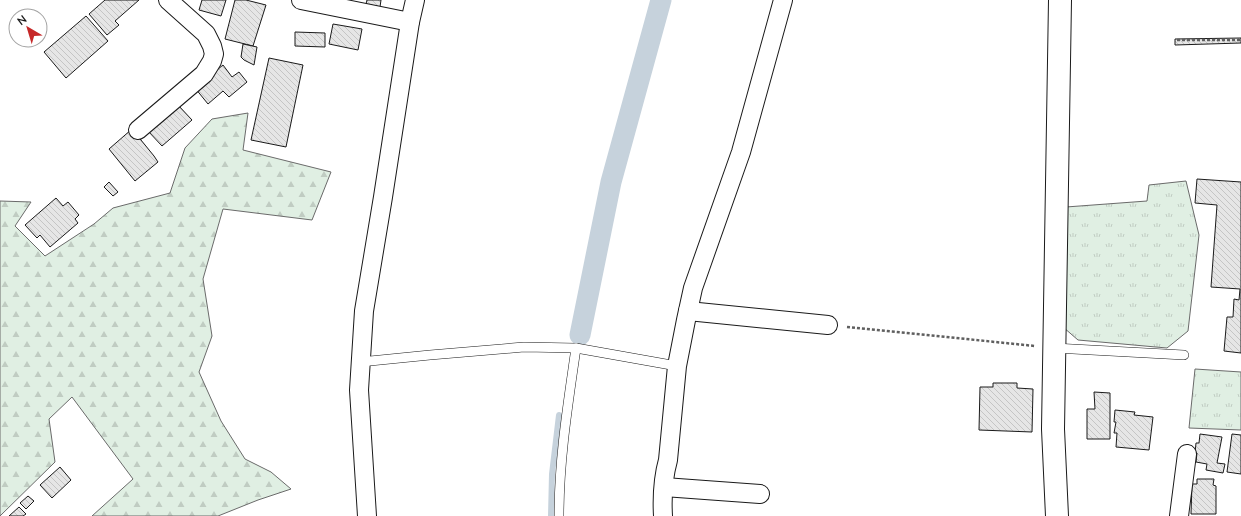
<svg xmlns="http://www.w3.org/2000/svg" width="1241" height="516" viewBox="0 0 1241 516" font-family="Mulish,sans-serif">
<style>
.grass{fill:url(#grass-tufts);stroke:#6a6a6a}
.forest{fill:url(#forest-firs);stroke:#6a6a6a}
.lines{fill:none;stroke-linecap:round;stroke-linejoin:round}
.stream{stroke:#c6d2dc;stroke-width:6}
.canal{stroke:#c6d2dc;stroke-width:21}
.building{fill:url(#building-back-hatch);stroke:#1a1a1a}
.service-casing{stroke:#1a1a1a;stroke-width:10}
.minor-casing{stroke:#1a1a1a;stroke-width:20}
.tertiary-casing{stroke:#1a1a1a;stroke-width:24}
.path{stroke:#5f5f5f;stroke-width:2.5;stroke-dasharray:3 2;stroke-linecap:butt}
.service{stroke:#fff;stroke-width:9}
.minor{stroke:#fff;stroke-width:18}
.tertiary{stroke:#fff;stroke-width:22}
</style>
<defs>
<pattern id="grass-tufts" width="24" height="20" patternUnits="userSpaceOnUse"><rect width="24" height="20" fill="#e0efe3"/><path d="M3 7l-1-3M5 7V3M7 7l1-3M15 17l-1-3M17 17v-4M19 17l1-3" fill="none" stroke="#c0ccc2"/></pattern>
<pattern id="forest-firs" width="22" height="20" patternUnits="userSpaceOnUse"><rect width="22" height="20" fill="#e0efe3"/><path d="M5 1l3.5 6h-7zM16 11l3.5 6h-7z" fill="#c0ccc2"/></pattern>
<pattern id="building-back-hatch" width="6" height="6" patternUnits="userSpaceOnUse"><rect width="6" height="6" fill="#e6e6e6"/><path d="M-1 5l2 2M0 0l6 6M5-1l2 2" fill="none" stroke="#c5c5c5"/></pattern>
</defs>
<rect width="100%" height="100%" fill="#fff"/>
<g class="grass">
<polygon points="1186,181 1199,235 1188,331 1167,348 1078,340 1063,327 1066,207 1147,201 1149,185"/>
<polygon points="1195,369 1241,372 1241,430 1189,428"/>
</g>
<polygon class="forest" points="248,113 243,150 331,172 312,220 223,209 203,279 212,336 199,372 221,421 245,459 271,472 291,489 258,500 218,516 92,516 133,479 72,397 49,419 55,462 0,516 0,201 31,202 15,226 45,256 94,224 113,208 170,193 185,148 212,119"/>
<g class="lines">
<polyline class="stream" points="551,516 552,474 559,415"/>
<polyline class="canal" points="580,335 611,182 661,0"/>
</g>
<g class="building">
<polygon points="105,0 139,0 115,21 119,25 107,35 89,14"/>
<polygon points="202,0 226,0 221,16 199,10"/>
<polygon points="235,0 246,0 266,5 253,46 225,39"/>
<polygon points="367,0 381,0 380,7 366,4"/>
<polygon points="86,16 108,41 66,78 44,52"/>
<polygon points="333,24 362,29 358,50 329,44"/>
<polygon points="295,32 325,33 325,47 295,46"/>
<polygon points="1241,38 1241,43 1175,45 1175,39"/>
<polygon points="243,44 257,47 254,65 244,60 241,57"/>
<polygon points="269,58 303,65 286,147 251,140"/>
<polygon points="223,65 232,77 239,72 247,82 229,97 223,91 208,104 195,88"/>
<polygon points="178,105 192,120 162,146 148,131"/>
<polygon points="132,129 154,156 158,162 135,181 109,149"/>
<polygon points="1197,179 1241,182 1241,353 1224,351 1227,317 1233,317 1234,299 1239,300 1240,289 1211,287 1217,205 1195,203"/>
<polygon points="109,182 118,192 113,196 104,187"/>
<polygon points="56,198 63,206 68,202 79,215 75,219 78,223 50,247 40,235 37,238 25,225"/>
<polygon points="993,383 1017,383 1017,388 1033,389 1032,432 979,430 980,387 993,387"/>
<polygon points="1094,392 1110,393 1110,439 1087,439 1087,409 1095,409"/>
<polygon points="1115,410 1135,412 1134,415 1153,417 1149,450 1116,447 1117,433 1114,433 1116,422 1114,422"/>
<polygon points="1200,434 1222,437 1217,463 1225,464 1223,473 1206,470 1207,464 1196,462 1197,453 1195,453 1196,443 1199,443"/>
<polygon points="1232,434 1241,435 1241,474 1227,472"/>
<polygon points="60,467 71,480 52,498 40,485"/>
<polygon points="1197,479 1214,479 1213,485 1216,486 1216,514 1191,514 1192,484 1197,484"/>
<polygon points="28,496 34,501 26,509 20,503"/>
<polygon points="19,507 26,514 23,516 9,516"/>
</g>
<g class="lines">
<g class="service-casing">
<g id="service">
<polyline points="1054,348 1184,355"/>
<polyline points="360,362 430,355 524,347 576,348 677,366"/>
<path d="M 559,516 C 559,459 568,404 576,348"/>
</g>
</g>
<g class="minor-casing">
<g id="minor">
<polyline points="301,0 410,22"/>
<polyline points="138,130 204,74 212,61 214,54 212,46 206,34 168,0"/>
<polyline points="688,311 828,325"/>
<polyline points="664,487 760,494"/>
<polyline points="367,516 359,390 364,311 383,197 410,22 415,0"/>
<path d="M 663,516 C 662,498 663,478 668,460 L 677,366 L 686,320 L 693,288 L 741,152 L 783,0"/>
<polyline points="1179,516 1187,454"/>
</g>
</g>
<g class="tertiary-casing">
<polyline id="tertiary" points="1057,516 1053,429 1060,0"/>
</g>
<g class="path">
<polyline points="1177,40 1241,40"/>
<polyline points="847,327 1035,346"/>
</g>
<use href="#service" class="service"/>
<use href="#minor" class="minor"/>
<use href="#tertiary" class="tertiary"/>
</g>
<g transform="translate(28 28) rotate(322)"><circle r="19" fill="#ffffff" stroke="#a3a3a3"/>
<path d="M0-3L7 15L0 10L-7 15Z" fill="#c62828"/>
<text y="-6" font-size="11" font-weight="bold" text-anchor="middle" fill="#1a1a1a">N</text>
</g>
</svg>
